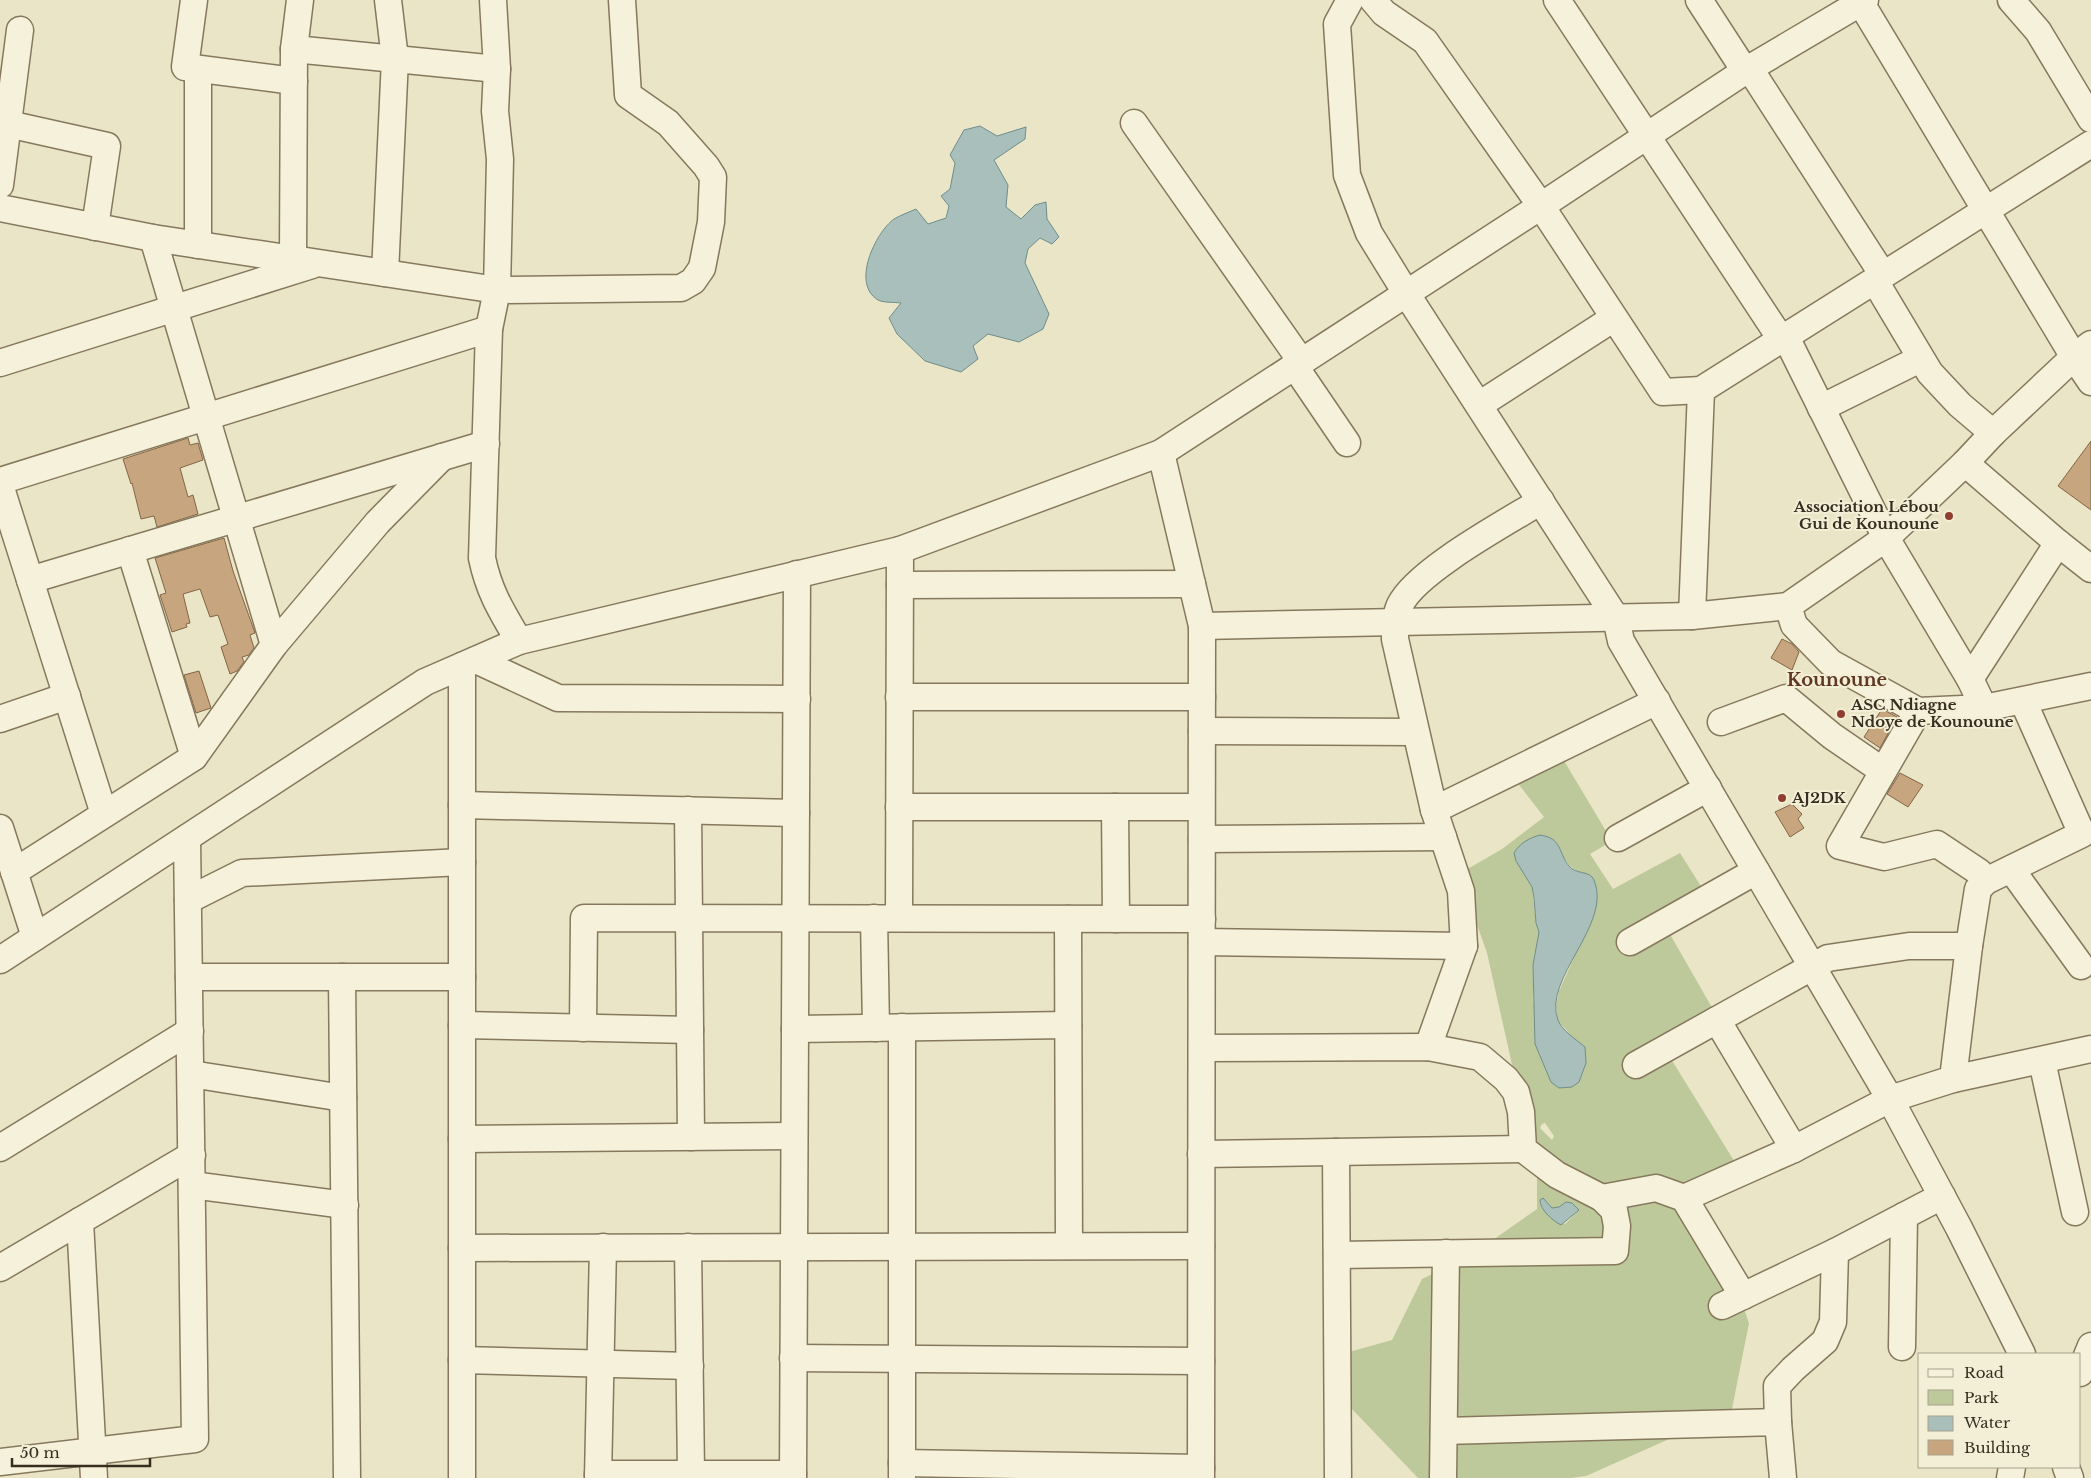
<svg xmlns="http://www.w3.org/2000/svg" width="2091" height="1478" viewBox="0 0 2091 1478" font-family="'Libre Baskerville',serif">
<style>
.green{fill:#bec99b;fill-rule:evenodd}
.water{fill:#a8bfbb;stroke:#6f8d89}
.building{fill:#c7a67f;stroke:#836545}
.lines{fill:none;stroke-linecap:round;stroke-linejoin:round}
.minor-casing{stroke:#86785d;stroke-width:29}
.minor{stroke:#f6f1da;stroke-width:26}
.poi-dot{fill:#903d32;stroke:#f3eed6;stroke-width:2}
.labels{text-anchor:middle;stroke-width:4;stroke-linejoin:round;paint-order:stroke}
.poi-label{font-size:15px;font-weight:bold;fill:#372e20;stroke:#f3eed6;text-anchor:start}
.quarter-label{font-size:18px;font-weight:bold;fill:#603723;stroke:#f3eed6}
</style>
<rect width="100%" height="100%" fill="#ebe5c7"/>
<path class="green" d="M 1563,759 L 1612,841 L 1590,854 L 1613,889 L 1680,853 L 1704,891 L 1659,915 L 1722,1025 L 1668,1054 L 1736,1164 L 1672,1191 L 1727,1262 L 1749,1323 L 1731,1414 L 1676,1436 L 1586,1476 L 1571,1478 L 1418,1478 L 1351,1408 L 1349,1352 L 1392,1340 L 1422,1279 L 1470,1256 L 1537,1209 L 1537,1176 L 1487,953 L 1459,874 L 1502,849 L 1544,817 L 1516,781 ZM 1566,860 C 1570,868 1574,869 1581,873 C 1587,877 1591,885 1596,889 L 1594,913 L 1559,991 L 1556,1006 L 1558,1021 L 1570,1034 L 1533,1002 L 1533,965 L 1539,932 L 1536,923 L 1532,887 L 1516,861 ZM 1545,1123 L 1554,1136 L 1552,1140 L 1540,1128 L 1542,1124 ZM 1545,1200 L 1552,1208 L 1559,1207 L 1566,1202 L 1572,1203 L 1577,1212 L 1565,1224 L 1552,1218 L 1544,1210 Z"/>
<g class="water">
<path d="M 980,126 L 997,136 L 1026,127 L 1025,139 L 994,160 L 1008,185 L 1006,207 L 1021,219 L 1035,205 L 1046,202 L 1047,219 L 1059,237 L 1052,244 L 1040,238 L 1028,249 L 1025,263 L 1049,314 L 1043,329 L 1019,342 L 988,334 L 973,346 L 978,359 L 961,372 L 925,361 L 897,334 L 889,318 L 901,303 C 894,302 884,303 878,300 C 851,284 875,233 894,219 C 901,215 909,212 916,209 L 928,224 L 946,218 L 949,206 L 941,196 L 950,189 L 955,163 L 950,155 L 964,130 Z"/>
<path d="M 1540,835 C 1562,838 1558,852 1569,866 C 1576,875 1590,870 1594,880 C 1613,924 1542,979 1558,1020 C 1562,1031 1577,1040 1585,1047 L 1586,1063 L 1579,1082 L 1572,1087 L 1559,1088 L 1551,1082 L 1535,1044 L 1533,965 L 1539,932 L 1536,923 L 1534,898 L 1532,887 L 1516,861 L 1514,853 C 1520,843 1529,838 1540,835 Z"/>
<path d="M 1543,1198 L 1552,1208 L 1559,1207 L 1566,1202 L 1572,1203 L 1579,1210 L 1561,1225 C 1553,1221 1540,1210 1540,1200 Z"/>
</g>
<g class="building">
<polygon points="188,438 190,445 198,443 203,460 180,468 188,497 193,495 198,514 157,527 154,516 141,519 132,483 131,484 123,459"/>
<polygon points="2091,441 2091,510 2058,486"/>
<polygon points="224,538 233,571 255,633 250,635 254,648 249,655 242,657 244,662 237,671 230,674 221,647 228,644 218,615 210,617 200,589 183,594 190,623 186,624 187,627 172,632 160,595 166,593 155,558"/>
<polygon points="1782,639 1792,644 1799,652 1792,670 1771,658"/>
<polygon points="199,671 211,708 196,713 184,675"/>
<polygon points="1882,709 1897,717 1880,748 1864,737"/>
<polygon points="1900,773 1923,785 1908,807 1887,794"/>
<polygon points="1792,804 1802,814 1798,819 1804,828 1790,837 1775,812"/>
</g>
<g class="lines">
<g class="minor-casing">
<g id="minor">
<polyline points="194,0 185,67 294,81"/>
<path d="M 493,0 L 497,69 L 495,111 L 500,159 L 497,290 L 489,329 L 482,558 C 489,592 502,612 519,641"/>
<polyline points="1350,0 1337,24 1347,175 1369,233 1406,293 1616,618 1621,641 1890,1099 1959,1228 2022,1354"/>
<polyline points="1373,0 1384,13 1425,41 1541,206 1663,392 1701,390 2091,144"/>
<polyline points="1557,0 1781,339"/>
<polyline points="1699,0 1745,71"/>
<polyline points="2011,0 2038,31 2091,119"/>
<polyline points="1861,3 2074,357 2091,382"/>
<polyline points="294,49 497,69"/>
<polyline points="1750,69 1883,275"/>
<polyline points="1134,123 1301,361"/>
<polyline points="8,124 107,146 95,227"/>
<polyline points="0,185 20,30"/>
<polyline points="0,208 153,238 497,290 681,288 693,281 702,268 711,222 713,177 706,166 668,123 628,95 622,0"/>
<polyline points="153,238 274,645"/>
<polyline points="198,245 198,69"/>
<polyline points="293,259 294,49 300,0"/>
<polyline points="385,273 395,59 388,0"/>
<polyline points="1875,281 1930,373 1960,405 1993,433"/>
<polyline points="1786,337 1886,538 1970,679 1984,708"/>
<polyline points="0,363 312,265"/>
<polyline points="1294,365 1347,443"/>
<polyline points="1479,405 1614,318"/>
<polyline points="1821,408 1920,359"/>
<polyline points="1161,453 1202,626 1201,1478"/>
<polyline points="1965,463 2058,543 2091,569"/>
<polyline points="0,481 489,329"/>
<polyline points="0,485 104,814"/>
<polyline points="130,550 194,757"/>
<polyline points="30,580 486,444"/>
<polyline points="900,585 1192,584"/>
<polyline points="1788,606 1794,625 1831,663 1918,711 1984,708 2091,686"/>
<polyline points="1692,616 1701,390"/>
<polyline points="1202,626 1692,616 1788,606 1886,538 1965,463 1993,433 2074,357 2091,344"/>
<polyline points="476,660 558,698 797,699"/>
<polyline points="1970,679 2058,543"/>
<polyline points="899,697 1202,697"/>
<polyline points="1918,711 1840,846 1884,857 1937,844 1979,872 1986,881"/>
<polyline points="0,719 67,696"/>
<polyline points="1721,722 1786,698 1832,736 1883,771"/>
<polyline points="1202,731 1415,732"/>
<polyline points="462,805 796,813"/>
<polyline points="899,807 1201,807"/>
<polyline points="1115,807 1116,919"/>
<polyline points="688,810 691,1137"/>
<polyline points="1434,810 1657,701"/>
<polyline points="0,828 35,937"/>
<polyline points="1618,838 1708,788"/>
<polyline points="1202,839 1443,837"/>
<polyline points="2011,869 2081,966"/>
<polyline points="14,872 194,757 274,645 378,522 442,457"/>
<polyline points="188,900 242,873 462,862"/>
<polyline points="874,918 876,1028"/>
<polyline points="899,918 900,550"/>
<polyline points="1068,919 1069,1246"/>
<polyline points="1202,942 1464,946"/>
<polyline points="1630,942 1756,871"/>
<polyline points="0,960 425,682 519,641 900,550 1161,453 1541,206 1745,71 1865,0"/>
<polyline points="189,977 462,977"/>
<polyline points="342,977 347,1478"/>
<polyline points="1717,1020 1794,1149"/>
<polyline points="462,1025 690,1030"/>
<polyline points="902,1027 902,1478"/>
<polyline points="583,1028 584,918 1202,919"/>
<polyline points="795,1029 1068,1025"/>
<path d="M 1428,1047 L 1464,946 L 1461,891 L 1434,810 L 1395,639 C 1395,628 1395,616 1400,605 C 1416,571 1507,522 1541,501"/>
<polyline points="1202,1048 1428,1047 1480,1057 1506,1079 1516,1092 1521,1112 1523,1149 1557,1175 1602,1198 1614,1210 1617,1226 1615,1251 1337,1255"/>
<polyline points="2042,1061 2075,1212"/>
<polyline points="1636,1065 1828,958 1909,946 1969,946"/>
<polyline points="191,1074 343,1098"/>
<polyline points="1953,1079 1969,946 1978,889 1986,881 2082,834 2023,701"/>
<polyline points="462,1139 794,1136"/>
<polyline points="0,1148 190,1031"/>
<polyline points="1336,1152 1338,1478"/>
<polyline points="1201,1154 1523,1149"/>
<polyline points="192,1185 345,1205"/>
<polyline points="1602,1198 1656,1188 1684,1198 1743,1296"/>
<polyline points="1684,1198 1794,1149 1890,1099 1953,1079 2091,1049"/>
<polyline points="80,1221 94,1478"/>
<polyline points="688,1247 691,1473"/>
<polyline points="462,1248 1201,1246"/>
<polyline points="0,1268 192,1155"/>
<polyline points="1722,1306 1835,1252 1942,1196"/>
<polyline points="1902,1347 1904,1216"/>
<polyline points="793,1358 1201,1361"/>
<polyline points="462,1360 690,1366"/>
<polyline points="2080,1373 2091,1346"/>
<polyline points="1778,1422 1777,1386 1793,1369 1825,1341 1833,1322 1835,1252"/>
<polyline points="1444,1431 1778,1422 1783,1478"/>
<polyline points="0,1462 195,1439 187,838"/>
<polyline points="902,1463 1201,1468"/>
<polyline points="2066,1467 2070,1478"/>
<polyline points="598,1474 793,1474"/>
<polyline points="462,1478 462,666"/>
<polyline points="598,1478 603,1247"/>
<polyline points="793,1478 797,574"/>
<polyline points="1443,1478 1446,1253"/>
<polyline points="2010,1478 2012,1467"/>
</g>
</g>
<use href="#minor" class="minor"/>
</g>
<g class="poi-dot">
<circle cx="1949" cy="516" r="5"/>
<circle cx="1841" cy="714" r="5"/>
<circle cx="1782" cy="798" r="5"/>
</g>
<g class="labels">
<g class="poi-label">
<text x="1939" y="512" text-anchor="end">Association Lébou<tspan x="1939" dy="17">Gui de Kounoune</tspan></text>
<text x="1851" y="710">ASC Ndiagne<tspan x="1851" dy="17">Ndoye de Kounoune</tspan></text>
<text x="1792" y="803">AJ2DK</text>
</g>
<g class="quarter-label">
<text x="1837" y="686">Kounoune</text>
</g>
</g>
<rect x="1918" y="1353" width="162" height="115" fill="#f3eed6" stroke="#a8a18d"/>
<rect x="1928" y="1369" width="25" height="8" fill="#f6f1da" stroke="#a8a18d"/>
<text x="1964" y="1378" font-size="15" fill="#372e20">Road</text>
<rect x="1928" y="1390" width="25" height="15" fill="#bec99b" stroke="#a8a18d"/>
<text x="1964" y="1403" font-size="15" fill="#372e20">Park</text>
<rect x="1928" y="1416" width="25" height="15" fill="#a8bfbb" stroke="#a8a18d"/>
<text x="1964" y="1428" font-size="15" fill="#372e20">Water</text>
<rect x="1928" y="1440" width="25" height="15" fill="#c7a67f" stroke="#a8a18d"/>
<text x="1964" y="1453" font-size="15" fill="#372e20">Building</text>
<path d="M12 1458v8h138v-8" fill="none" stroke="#372e20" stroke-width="2.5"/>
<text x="20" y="1458" font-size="15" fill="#372e20" stroke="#f3eed6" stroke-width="4" paint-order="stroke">50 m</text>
</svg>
